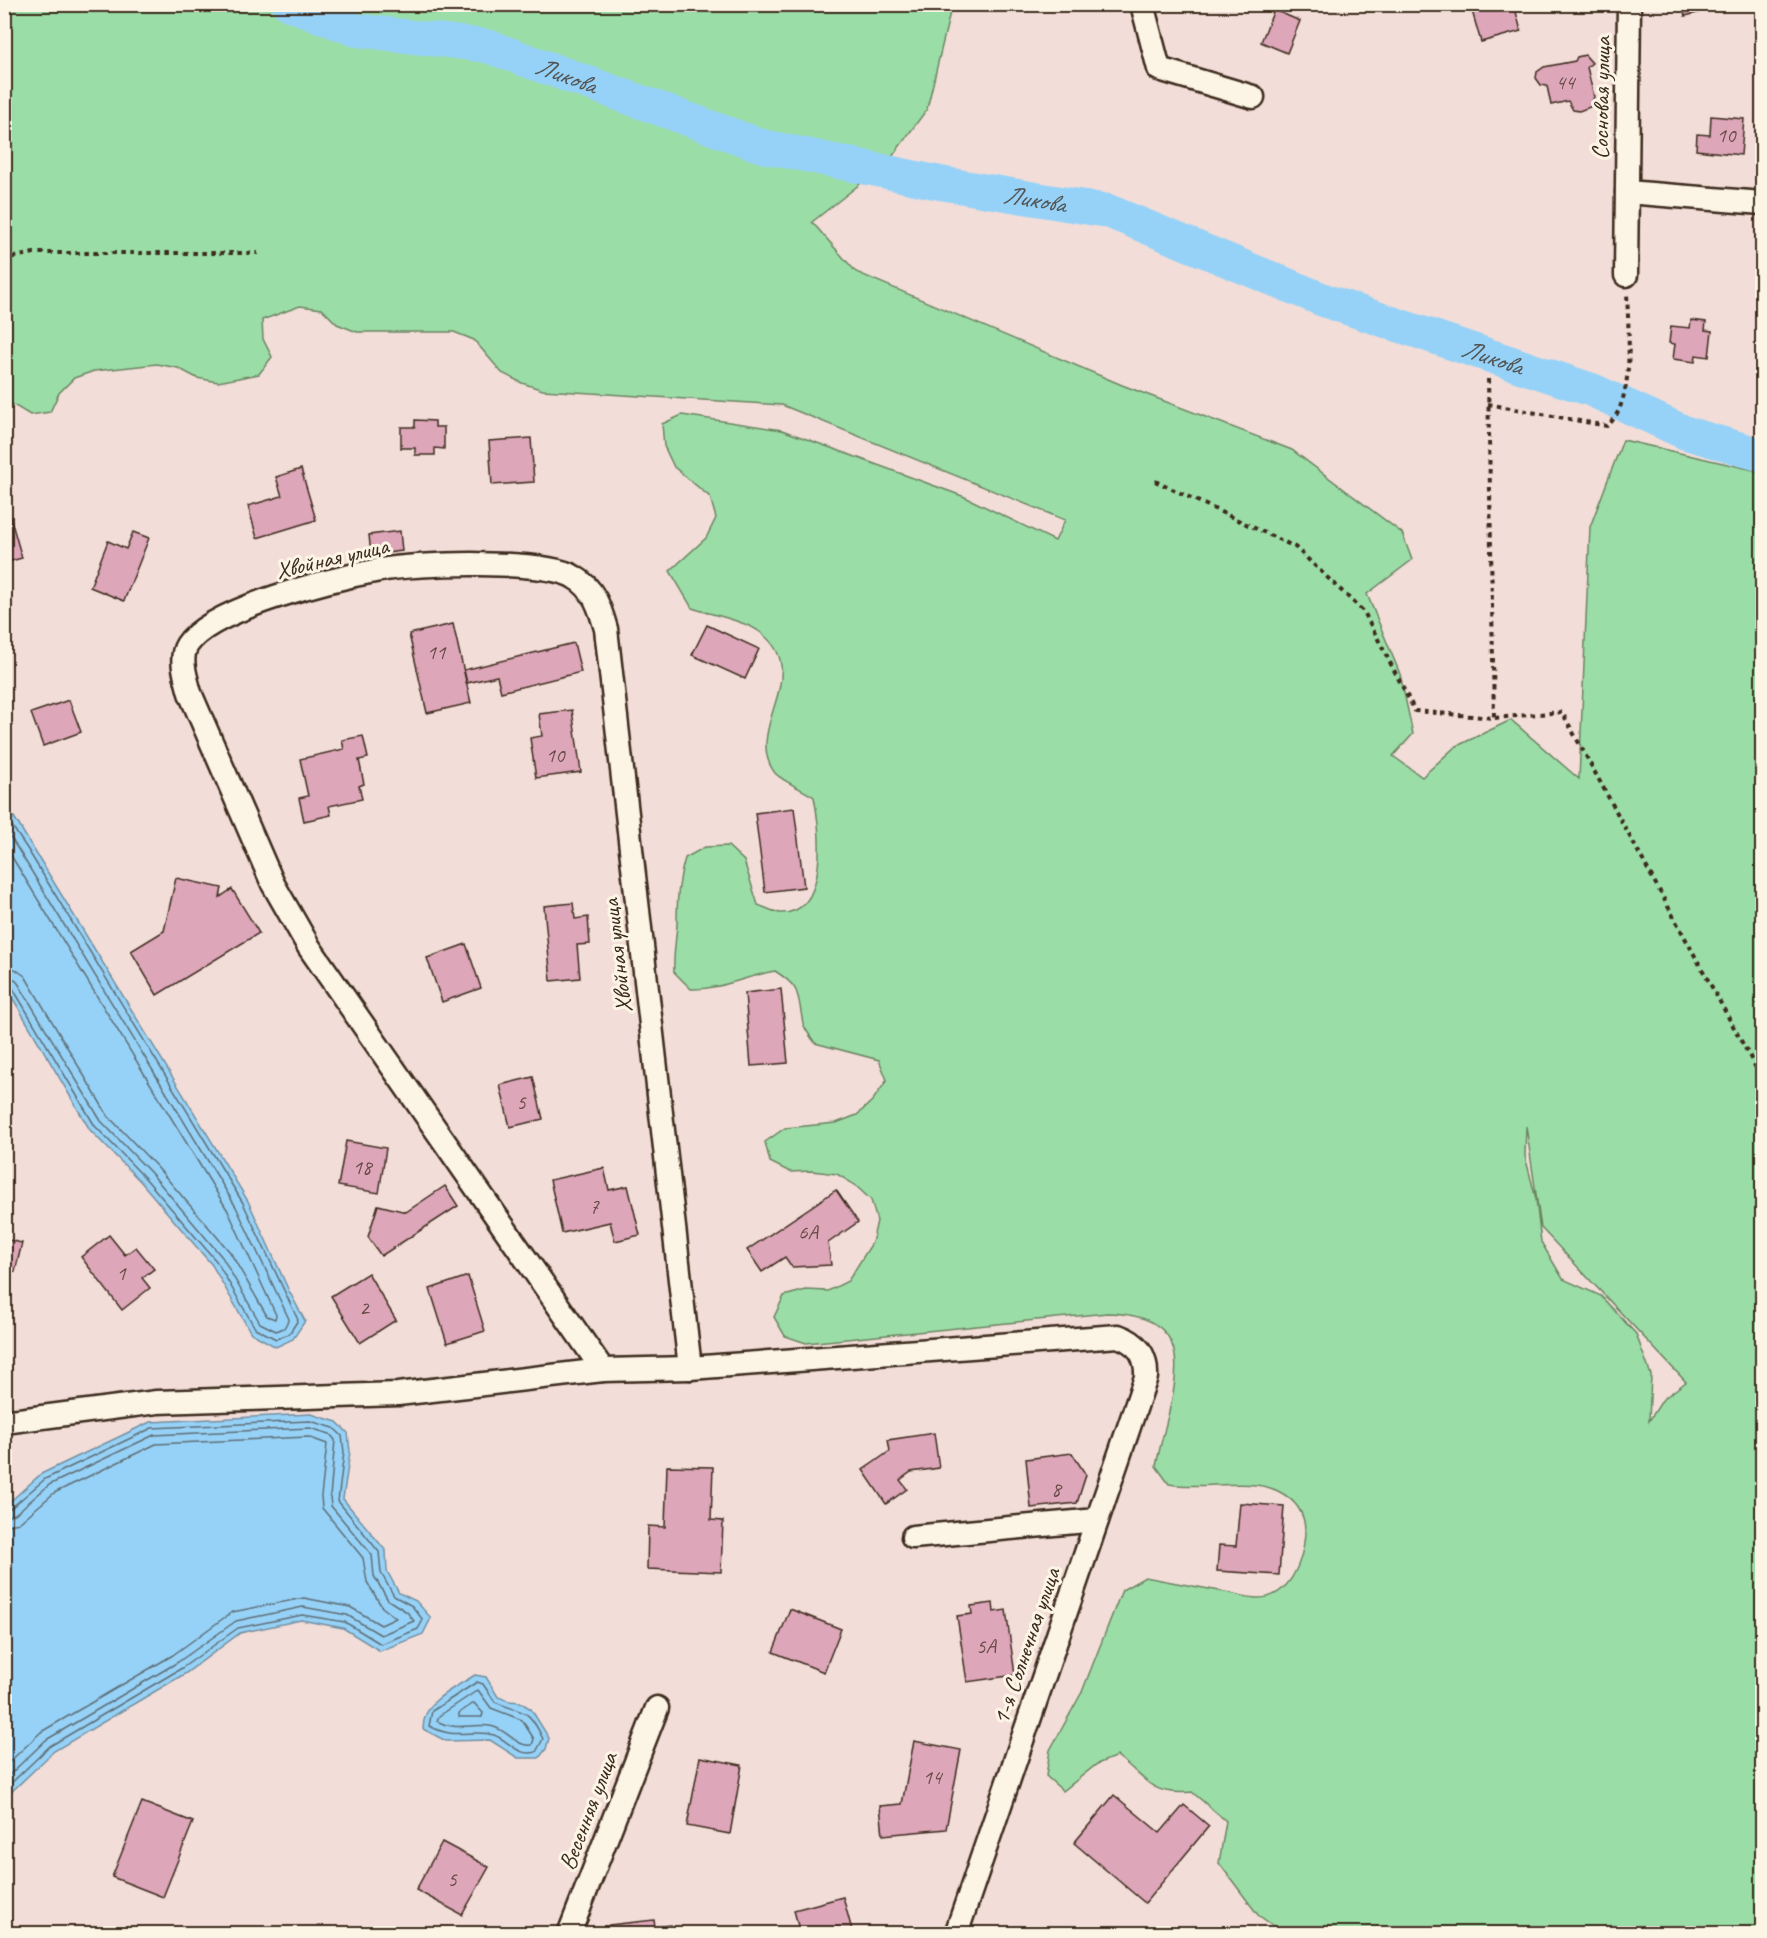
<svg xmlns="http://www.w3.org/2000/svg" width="1767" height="1938" viewBox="0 0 1767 1938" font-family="Caveat,sans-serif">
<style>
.green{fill:#9bdda7;stroke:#6b8462;stroke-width:1.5;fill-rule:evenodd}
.water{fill:#96d2f7;stroke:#728fa0;stroke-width:1.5}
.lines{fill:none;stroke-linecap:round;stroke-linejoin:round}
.shore{stroke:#5f6d75;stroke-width:1.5}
.river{stroke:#96d2f7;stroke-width:34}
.building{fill:#dda6b9;stroke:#3b2a1e;stroke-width:1.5}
.minor-casing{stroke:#3b2a1e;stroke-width:27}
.path{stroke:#3b2a1e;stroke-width:4;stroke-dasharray:4.5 4.5;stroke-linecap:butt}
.minor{stroke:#fcf5e5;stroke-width:22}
.labels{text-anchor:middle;stroke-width:6;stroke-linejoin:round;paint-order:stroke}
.number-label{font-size:21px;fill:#644945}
.street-label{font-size:24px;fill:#3b2a1e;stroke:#fcf5e5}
.water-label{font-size:26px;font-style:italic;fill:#525454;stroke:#fcf5e5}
</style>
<rect width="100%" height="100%" fill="#f3ddd8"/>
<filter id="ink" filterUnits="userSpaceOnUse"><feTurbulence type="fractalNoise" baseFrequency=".0167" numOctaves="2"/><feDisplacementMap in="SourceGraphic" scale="12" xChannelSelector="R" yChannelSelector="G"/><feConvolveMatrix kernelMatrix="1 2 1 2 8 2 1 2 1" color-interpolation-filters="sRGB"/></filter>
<g filter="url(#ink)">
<path class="green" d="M 952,4 L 927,109 L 889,161 L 812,222 L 856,272 L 1122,385 L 1292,450 L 1402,533 L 1412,560 L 1367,594 L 1400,674 L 1413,734 L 1393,756 L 1422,777 L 1455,747 L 1511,720 L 1579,779 L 1590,527 L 1623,440 L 1762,472 L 1762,1933 L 1284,1933 L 1258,1915 L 1219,1863 L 1226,1821 L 1192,1792 C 1149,1796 1148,1779 1117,1756 L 1097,1764 L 1063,1791 L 1046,1776 L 1050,1750 L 1082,1692 L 1122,1590 L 1145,1577 C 1173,1582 1202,1588 1230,1593 C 1239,1595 1249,1598 1258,1598 C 1290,1598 1303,1561 1305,1534 C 1306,1514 1296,1500 1278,1491 C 1250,1477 1203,1490 1169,1484 L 1156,1466 C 1169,1398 1212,1315 1107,1313 L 806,1343 L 785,1336 L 774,1317 L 784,1296 L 806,1290 L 828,1291 L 848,1281 L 872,1243 L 877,1221 L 871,1200 L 855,1185 L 837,1174 L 812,1171 L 790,1172 L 770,1162 L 765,1142 L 785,1128 L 836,1123 L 857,1115 L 873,1100 L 887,1080 L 879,1060 L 815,1043 C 811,1037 805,1030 803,1023 C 797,994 802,988 775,971 C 746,976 721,990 691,989 L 674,972 C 673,955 676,941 677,924 C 677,901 678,881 685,858 L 705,847 L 728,846 L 744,861 L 758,905 C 764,907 774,912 780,913 C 830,915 820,828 814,797 C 805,791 781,780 775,773 C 741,729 818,671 757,630 C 739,619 712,615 692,608 L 670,571 L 706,538 L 716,518 L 710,497 L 674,467 L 664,446 L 662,424 L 682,415 L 782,430 L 965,497 L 1055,541 L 1065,520 L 782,405 L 543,390 L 522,383 L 502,373 L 474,340 L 454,332 L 357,332 L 337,324 L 322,309 L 300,306 L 262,320 L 263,339 L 272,357 L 259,374 L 218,382 L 197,378 L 178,368 L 157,364 L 94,371 L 74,378 L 59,393 L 50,412 L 30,415 L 12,404 L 5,405 L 5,5 ZM 1526,1126 L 1541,1228 L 1686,1382 L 1663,1399 L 1649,1421 L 1651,1375 L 1636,1334 L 1601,1296 L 1563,1279 L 1541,1242 L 1536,1199 L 1525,1156 Z"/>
<g class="water">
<polygon points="14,817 248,1201 289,1291 305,1321 293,1339 276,1347 251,1333 212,1265 141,1182 90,1130 5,985 5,821"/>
<polygon points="311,1414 337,1422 348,1433 350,1452 343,1499 386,1551 387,1571 399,1593 416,1601 431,1618 423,1634 380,1651 343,1628 301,1620 240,1633 186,1673 54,1751 5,1798 5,1506 41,1474 150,1422"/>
<path d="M 475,1675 L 486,1677 L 498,1697 L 509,1701 L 520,1702 L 531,1709 L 549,1738 L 546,1749 L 539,1758 L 518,1758 L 490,1740 L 446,1741 L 423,1729 C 423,1700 452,1690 475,1675 Z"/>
</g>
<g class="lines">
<g class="shore">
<polyline points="4,826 12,826 28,850 243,1203 298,1320 289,1334 276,1339 255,1328 217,1262 145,1178 95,1126 12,987 4,984"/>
<polyline points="4,834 9,835 21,854 236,1207 289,1319 284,1328 276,1331 260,1323 222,1257 151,1173 101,1121 18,983 12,977 4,976"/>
<polyline points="4,844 228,1211 276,1315 275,1319 267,1316 230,1252 157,1167 108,1116 25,976 15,969 4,967"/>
<polyline points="4,1510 11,1508 45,1479 152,1428 310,1421 334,1428 342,1436 344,1452 338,1501 379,1552 381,1573 394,1596 412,1606 423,1620 418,1629 381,1644 345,1622 302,1615 238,1628 182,1668 50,1746 4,1790"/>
<polyline points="4,1517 15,1514 49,1485 154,1435 310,1428 330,1434 335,1440 330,1497 331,1506 372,1555 374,1576 388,1600 407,1612 414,1621 381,1635 347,1615 303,1607 236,1621 178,1662 46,1740 4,1780"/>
<polyline points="4,1526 19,1523 54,1493 156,1444 308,1437 327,1444 321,1496 322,1508 363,1558 367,1582 382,1607 396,1618 381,1625 350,1607 304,1598 232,1612 173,1655 41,1732 4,1767"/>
<path d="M 477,1682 L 483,1684 L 495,1702 C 524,1715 527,1705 543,1739 L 536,1752 C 517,1757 510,1741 494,1735 C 470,1728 458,1741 429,1726 L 432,1711 Z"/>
<path d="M 478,1690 L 491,1708 L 522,1720 L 534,1739 L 532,1745 C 518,1748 508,1731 494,1727 C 475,1722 456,1732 437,1721 L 439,1716 Z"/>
<polygon points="474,1703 483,1713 482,1717 459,1717 459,1713"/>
</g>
<path class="river" id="s1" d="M 289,4 L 356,30 L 487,46 L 762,146 L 940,183 L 1108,211 L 1326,301 L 1592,390 L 1686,433 L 1762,455"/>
</g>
<g class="building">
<polygon points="1470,4 1514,4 1521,31 1481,42"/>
<polygon points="1682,4 1733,4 1685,16"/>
<polygon points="1274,10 1300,21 1287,53 1261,42"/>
<polygon points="1585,55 1592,63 1587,67 1594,97 1590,107 1579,111 1573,110 1568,101 1551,105 1547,86 1541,85 1536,78 1537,72 1544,67 1575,61 1577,57"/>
<polygon points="1711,116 1744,119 1741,155 1696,150 1697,134 1710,135"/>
<polygon points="1691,320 1706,322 1705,330 1712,331 1709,357 1696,355 1695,362 1673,359 1675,344 1669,343 1671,326 1690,328"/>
<polygon points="415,420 435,421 435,427 444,427 444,449 435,448 435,455 415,455 415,448 401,448 401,427 415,427"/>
<polygon points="531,438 534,482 492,485 489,441"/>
<polygon points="301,469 316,520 257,538 248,506 282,496 276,477"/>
<polygon points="4,506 7,506 22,558 4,563"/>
<polygon points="400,531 402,551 371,555 369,535"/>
<polygon points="133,532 149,538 124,601 90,587 108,541 126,549"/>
<polygon points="453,624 471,703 427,713 409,634"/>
<polygon points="707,625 759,649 745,679 692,655"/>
<polygon points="574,643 581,672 501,692 497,676 467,683 464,670"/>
<polygon points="69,700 81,732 43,746 31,713"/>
<polygon points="572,710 581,772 536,778 530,738 542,736 539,714"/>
<polygon points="363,736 368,758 359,760 364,784 359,786 362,799 329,806 331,815 304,821 299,798 308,796 300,759 344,749 342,740"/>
<polygon points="794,808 804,887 765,892 755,813"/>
<polygon points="176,878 222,888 220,897 232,889 259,933 157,995 131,951 164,931"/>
<polygon points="573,903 575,919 588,917 590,944 577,945 580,978 551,981 544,906"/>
<polygon points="466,944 481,988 442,1002 427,958"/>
<polygon points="781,989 788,1063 751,1066 745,993"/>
<polygon points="533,1077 543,1119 510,1127 500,1085"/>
<polygon points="346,1141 386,1148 379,1193 338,1186"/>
<polygon points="604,1168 609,1190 628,1186 640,1235 615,1241 610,1222 562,1233 550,1180"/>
<polygon points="445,1186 458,1206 381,1256 368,1237 378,1205 406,1212"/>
<polygon points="836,1190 858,1222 828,1243 831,1265 792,1267 785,1257 762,1272 747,1250"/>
<polygon points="109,1235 125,1255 136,1247 154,1269 142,1278 150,1288 122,1310 81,1257"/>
<polygon points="4,1239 22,1243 15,1272 4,1270"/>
<polygon points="368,1273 396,1320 360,1343 331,1296"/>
<polygon points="468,1276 485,1331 447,1343 430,1289"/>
<polygon points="934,1433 939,1468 911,1472 900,1480 907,1489 886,1504 863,1470 890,1451 888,1440"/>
<polygon points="1072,1453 1086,1475 1077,1503 1031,1508 1026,1459"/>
<polygon points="667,1466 713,1467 711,1520 723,1521 721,1572 647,1569 648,1526 665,1527"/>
<polygon points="1240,1503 1284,1506 1279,1575 1217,1571 1219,1545 1236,1546"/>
<polygon points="993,1603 994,1612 1006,1610 1015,1675 967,1682 957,1616 972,1614 971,1606"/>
<polygon points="790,1609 841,1629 824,1672 773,1652"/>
<polygon points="914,1741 961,1750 946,1829 883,1835 880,1806 902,1804"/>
<polygon points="700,1757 742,1765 730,1834 687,1826"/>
<polygon points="1114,1795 1160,1833 1184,1805 1209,1826 1145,1903 1074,1843"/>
<polygon points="142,1802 193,1822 163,1897 112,1877"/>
<polygon points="442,1842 489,1867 462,1915 416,1890"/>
<polygon points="843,1897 853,1934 800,1934 794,1910"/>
<polygon points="654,1920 655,1927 671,1925 672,1934 610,1934 609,1925"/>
</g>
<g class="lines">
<g class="minor-casing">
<g id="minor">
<polyline points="1142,4 1159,69 1253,97"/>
<polyline points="1627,192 1762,203"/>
<polyline points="1626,275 1629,4"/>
<path d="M 603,1370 L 309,947 L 273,884 L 190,693 C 186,678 179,658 187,645 C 211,608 336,578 380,570 C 416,563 545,559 574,577 C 594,588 600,608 606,629 L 690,1368"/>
<path d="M 4,1422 L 157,1402 L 398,1394 L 603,1370 L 690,1368 L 1118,1336 C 1138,1343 1147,1355 1146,1377 L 956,1934"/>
<polyline points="913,1537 1097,1520"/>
<polyline points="569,1934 657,1708"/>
</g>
</g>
<g class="path">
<polyline points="4,259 34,253 258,253"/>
<polyline points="1488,379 1494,718"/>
<path d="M 1488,404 L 1607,426 C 1636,402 1628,328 1627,293"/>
<polyline points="1155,481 1295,547 1364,612 1415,711 1494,718 1562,712 1762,1079"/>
</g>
<use href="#minor" class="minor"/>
</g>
</g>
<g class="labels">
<g class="number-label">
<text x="1565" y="89">44</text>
<text x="1726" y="142">10</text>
<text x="436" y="659">11</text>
<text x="555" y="762">10</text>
<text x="521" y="1109">5</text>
<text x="362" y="1174">18</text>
<text x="594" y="1213">7</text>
<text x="808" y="1239">6А</text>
<text x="121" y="1280">1</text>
<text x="364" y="1315">2</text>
<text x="1056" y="1496">8</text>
<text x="986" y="1653">5А</text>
<text x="932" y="1784">14</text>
<text x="452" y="1886">5</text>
</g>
<g class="street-label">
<text transform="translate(1601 98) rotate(-89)" y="8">Сосновая улица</text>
<text transform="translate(332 558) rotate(-13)" y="8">Хвойная улица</text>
<text transform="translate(617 956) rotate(-97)" y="8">Хвойная улица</text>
<text transform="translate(1026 1646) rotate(-71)" y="8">1-я Солнечная улица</text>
<text transform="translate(588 1811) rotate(-69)" y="8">Весенняя улица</text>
</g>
<g class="water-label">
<text dy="9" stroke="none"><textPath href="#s1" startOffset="288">Ликова</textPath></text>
<text dy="9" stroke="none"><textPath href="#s1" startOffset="774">Ликова</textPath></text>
<text dy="9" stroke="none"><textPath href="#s1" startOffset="1260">Ликова</textPath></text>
</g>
</g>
<rect width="1767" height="1938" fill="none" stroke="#fcf5e5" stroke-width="24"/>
<rect x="12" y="12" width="1743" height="1914" fill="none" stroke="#3b2a1e" stroke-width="2" filter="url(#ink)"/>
</svg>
